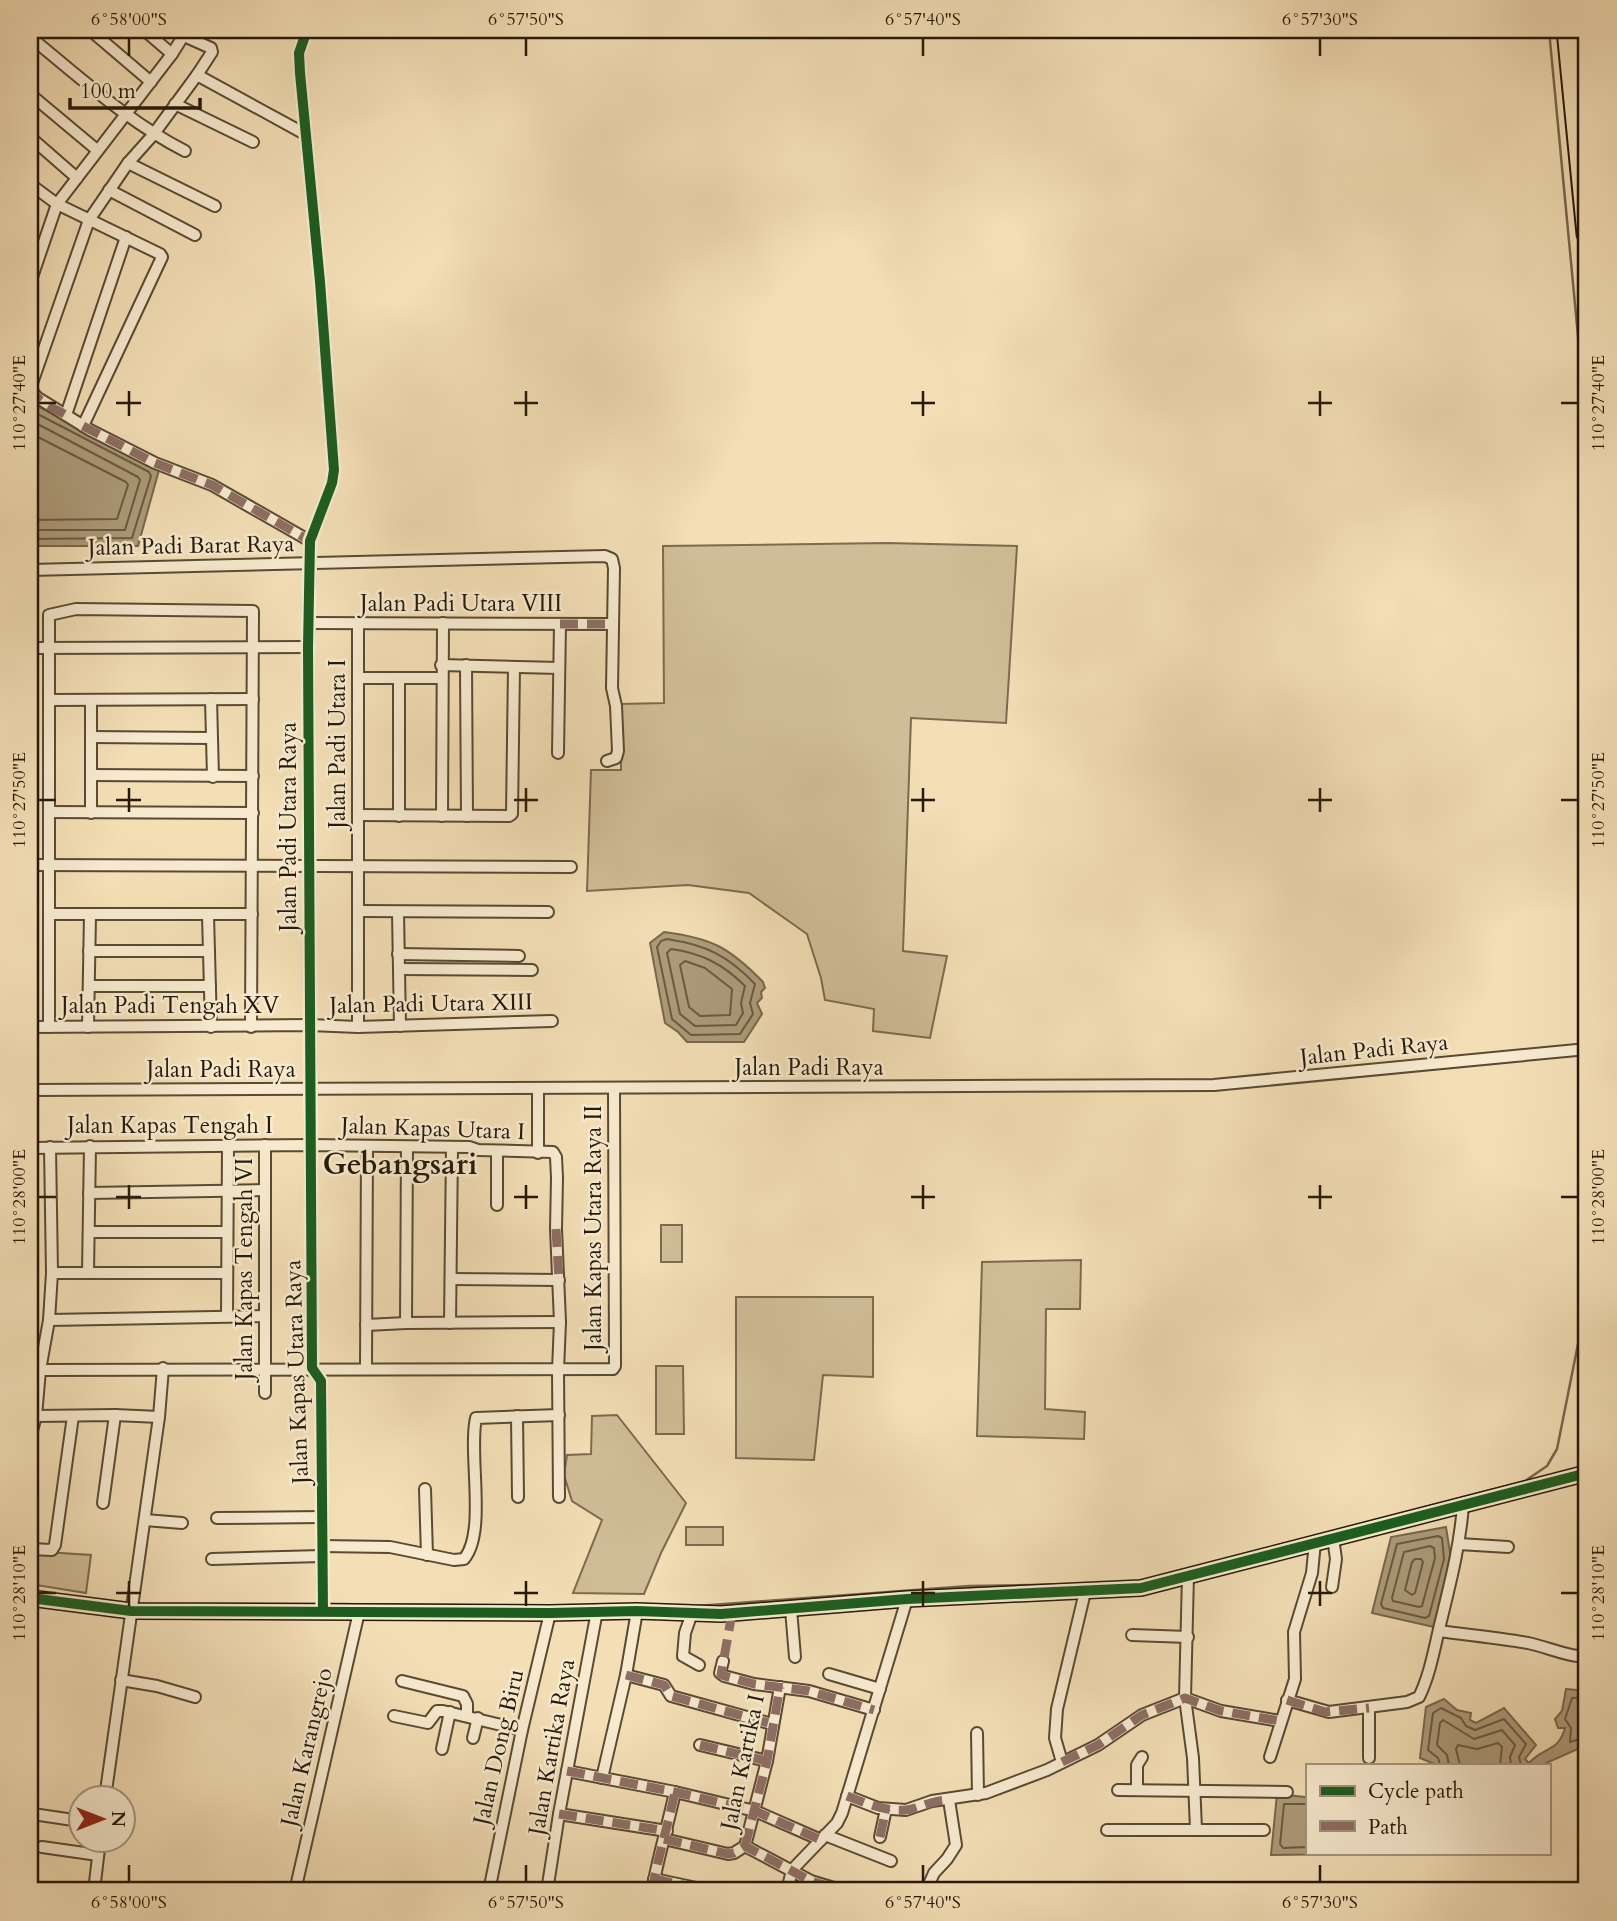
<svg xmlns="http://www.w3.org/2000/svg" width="1617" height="1921" viewBox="0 0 1617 1921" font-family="Cardo,serif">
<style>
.green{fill:#d0bd97;stroke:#7b6b4f;stroke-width:2}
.water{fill:#ad9b7a;stroke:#77674c;stroke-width:2}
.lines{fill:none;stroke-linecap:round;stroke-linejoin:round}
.shore{stroke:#6a5a40;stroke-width:2}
.stream{stroke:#77674c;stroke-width:2.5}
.street-casing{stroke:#594a32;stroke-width:14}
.secondary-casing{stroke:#261907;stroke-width:18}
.highway-casing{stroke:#261907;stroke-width:23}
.street{stroke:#f7eacf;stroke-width:10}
.secondary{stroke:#f7eacf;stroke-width:14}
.highway{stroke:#f3deb5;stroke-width:19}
.quiet{stroke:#8d6e63;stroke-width:9;stroke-dasharray:18 9;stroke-linecap:butt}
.cycleway-casing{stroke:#f7eacf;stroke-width:15}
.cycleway{stroke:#1b5e20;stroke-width:10}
.ticks{fill:none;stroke:#261907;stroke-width:2.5}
.labels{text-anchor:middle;stroke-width:5;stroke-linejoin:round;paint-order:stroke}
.street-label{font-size:23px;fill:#261907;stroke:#f7eacf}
.district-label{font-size:30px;font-weight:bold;fill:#261907;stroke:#f7eacf}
.neatline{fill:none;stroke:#261907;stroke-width:2.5}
.ticks-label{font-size:18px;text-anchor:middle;fill:#261907}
</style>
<rect width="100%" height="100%" fill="#f3deb5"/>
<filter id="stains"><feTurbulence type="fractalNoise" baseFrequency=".00286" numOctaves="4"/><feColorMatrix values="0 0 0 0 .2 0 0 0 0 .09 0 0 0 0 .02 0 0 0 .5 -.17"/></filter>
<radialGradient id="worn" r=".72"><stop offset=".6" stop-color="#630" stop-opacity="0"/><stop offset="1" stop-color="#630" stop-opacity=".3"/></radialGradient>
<g class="green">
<polygon points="887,543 1017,546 1006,723 911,718 903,951 947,956 930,1038 873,1031 874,1009 825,1000 821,978 807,934 749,893 688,885 587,891 591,770 621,770 621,704 664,703 663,546"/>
<rect x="661" y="1225" width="21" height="37"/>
<polygon points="1081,1260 1080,1309 1046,1309 1045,1409 1085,1412 1084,1439 977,1436 982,1262"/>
<polygon points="736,1297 873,1297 873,1377 823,1375 814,1460 736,1458"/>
<polygon points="656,1366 683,1366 684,1434 656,1434"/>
<polygon points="617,1415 686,1503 661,1553 644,1594 573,1593 602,1520 572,1501 564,1475 567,1455 591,1454 592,1416"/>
<rect x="686" y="1527" width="37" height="18"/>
<polygon points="30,1551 91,1555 86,1593 30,1584"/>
</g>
<g class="water">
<polygon points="30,402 159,470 138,546 30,546"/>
<path d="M 664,932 C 712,938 730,948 763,982 L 765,988 L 761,992 L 762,998 L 757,1003 L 762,1014 L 744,1042 L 687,1042 L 678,1032 L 665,1023 L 650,943 Z"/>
<polygon points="1446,1527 1451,1559 1434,1627 1372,1613 1391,1537"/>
<path d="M 1566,1689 L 1587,1691 L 1587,1741 L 1580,1748 L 1542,1765 L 1437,1765 L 1420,1758 L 1426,1707 L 1444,1699 L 1457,1710 L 1471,1713 L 1470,1720 L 1476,1723 L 1504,1708 L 1536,1745 L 1525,1759 L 1529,1763 C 1544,1746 1558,1753 1565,1728 L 1558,1728 L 1555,1719 L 1562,1711 Z"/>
<polygon points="1277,1794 1305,1797 1307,1800 1307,1853 1433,1853 1271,1855"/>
</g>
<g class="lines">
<g class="shore">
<polyline points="30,410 149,472 151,476 132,538 30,539"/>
<polyline points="30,420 138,477 140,480 125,530 30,530"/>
<polyline points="30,433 126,482 128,485 117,519 30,520"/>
<path d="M 667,939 C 706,945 727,955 755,984 L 750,1003 L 753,1014 L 740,1034 L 691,1035 L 672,1019 L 657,947 L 661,941 Z"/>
<path d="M 671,949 C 701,953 723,964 745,986 L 741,1003 L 743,1013 L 736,1025 L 695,1026 L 680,1014 L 667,953 Z"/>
<polygon points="685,961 705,968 732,989 730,1015 700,1016 689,1007 680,965"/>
<polygon points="1438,1536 1442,1538 1444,1559 1429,1616 1425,1618 1383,1608 1381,1604 1397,1544"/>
<polygon points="1430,1546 1434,1548 1435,1558 1422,1606 1419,1607 1393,1601 1392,1598 1404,1552"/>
<polygon points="1415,1559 1421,1559 1423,1562 1415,1593 1412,1595 1405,1590 1412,1562"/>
<polyline points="1587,1697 1572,1698 1565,1719 1571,1728 1570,1742 1587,1737"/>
<polyline points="1440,1765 1438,1758 1428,1750 1433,1713 1441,1708 1461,1718 1466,1726 1475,1730 1504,1719 1526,1744 1519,1757 1521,1765"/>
<polyline points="1449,1765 1447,1755 1437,1745 1440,1723 1443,1720 1474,1739 1502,1730 1515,1745 1510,1757 1511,1765"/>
<polyline points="1460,1765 1456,1749 1458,1745 1477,1749 1498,1743 1502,1747 1500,1765"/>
<polyline points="1307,1804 1284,1804 1280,1844 1283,1848 1307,1847"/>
</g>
<g class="stream">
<polyline points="1549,30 1587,431"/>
<polyline points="1303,1539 1525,1481 1547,1466 1557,1449 1587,1299"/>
<polyline points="1137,1582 1151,1578"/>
<polyline points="137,1604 320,1604"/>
<polyline points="326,1604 568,1606"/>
<polyline points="697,1606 969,1586 1082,1584"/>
</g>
<g class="street-casing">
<g id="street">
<polyline points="90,30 151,82"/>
<polyline points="144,30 172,54"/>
<polyline points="307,30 299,53 300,73 320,282 334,470 332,483 310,541 308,647 312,1368 321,1381 323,1611"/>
<polyline points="184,36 211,48 212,52 197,75"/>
<path d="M 30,37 C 80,77 128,122 185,151"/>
<polyline points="30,94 97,150"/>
<polyline points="175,104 253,142"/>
<polyline points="305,134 197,75 153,135 128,163 89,220 31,386 32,392 38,398 90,430 155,463 212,485 310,541"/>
<polyline points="30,137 77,178"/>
<polyline points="128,163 215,206"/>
<polyline points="30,184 57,204 160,254 162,257 83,426"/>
<polyline points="109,190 195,235"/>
<polyline points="30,283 57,204 172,54 187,30"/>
<polyline points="66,415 126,237"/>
<polyline points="30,570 605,556 612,559 614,568 612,688 616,706 618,751 616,758 607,761"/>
<polyline points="309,623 613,624"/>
<polyline points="358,623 358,1027"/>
<polyline points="30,648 308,647"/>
<polyline points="441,665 559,668"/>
<polyline points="466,665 467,816"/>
<polyline points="358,678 441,678"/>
<polyline points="399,678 399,816"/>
<polyline points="211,699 213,777"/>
<polyline points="49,700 253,699"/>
<polyline points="91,737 211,738"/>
<polyline points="558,753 560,624"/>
<polyline points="91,775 253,776"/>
<polyline points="49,812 253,813"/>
<polyline points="91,813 91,700"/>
<polyline points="358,815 509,816 512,814 514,667"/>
<polyline points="442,816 443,623"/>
<polyline points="30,865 571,867"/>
<polyline points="358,911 548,912"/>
<polyline points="398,912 400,1026"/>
<polyline points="50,914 252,914"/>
<polyline points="208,915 211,1027"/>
<polyline points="89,951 209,951"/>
<polyline points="398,954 519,956"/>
<polyline points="399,969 532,970"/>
<polyline points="89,986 210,986"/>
<polyline points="30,1027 310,1025 358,1027 552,1021"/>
<polyline points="49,1027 49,615 76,609 253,611 251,1027"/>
<polyline points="88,1027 90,915"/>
<polyline points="30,1090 1214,1085 1587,1049"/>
<polyline points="30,1148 311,1145 469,1147 478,1150 553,1152 556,1157 557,1178 556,1229 560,1322 558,1370 559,1497"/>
<polyline points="497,1151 497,1205"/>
<polyline points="538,1153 538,1089"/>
<polyline points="89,1193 265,1190"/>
<polyline points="89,1232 226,1232"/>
<polyline points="52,1273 227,1273"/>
<polyline points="88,1273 90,1146"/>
<polyline points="451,1279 559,1280"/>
<polyline points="227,1316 228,1145"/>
<polyline points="49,1320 265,1316"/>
<polyline points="406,1323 407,1147"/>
<polyline points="450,1323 452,1148"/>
<polyline points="366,1325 406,1323 560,1322"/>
<polyline points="30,1367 40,1370 613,1369 615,1366 614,1089"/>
<polyline points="366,1369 367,1147"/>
<polyline points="265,1393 265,1145"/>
<polyline points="36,1416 115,1415 159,1417"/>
<polyline points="517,1416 518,1497"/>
<polyline points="30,1438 36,1416 40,1370 49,1320 52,1273 50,1147"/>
<polyline points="425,1489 427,1555"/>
<polyline points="103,1503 115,1415"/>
<polyline points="217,1518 322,1517"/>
<polyline points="145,1520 182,1523"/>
<polyline points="1459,1544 1508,1547"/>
<path d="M 322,1546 L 390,1547 L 454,1560 L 464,1559 C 487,1532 468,1454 476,1418 L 559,1415"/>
<polyline points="30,1549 52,1550 55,1545 73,1416"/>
<polyline points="212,1559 322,1556"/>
<polyline points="1188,1575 1185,1698 1193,1758 1196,1829"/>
<polyline points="1332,1587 1336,1559 1333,1538"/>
<polyline points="791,1609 795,1657"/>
<polyline points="692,1613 685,1633 683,1656 699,1665"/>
<path d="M 1439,1631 C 1468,1635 1498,1638 1528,1643 C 1548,1647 1567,1657 1587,1657"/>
<polyline points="1132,1635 1188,1637"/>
<polyline points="723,1661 720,1673 724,1676 754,1684 809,1691 874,1710"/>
<polyline points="829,1674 880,1689"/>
<polyline points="626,1675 664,1685 671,1696 772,1724"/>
<polyline points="121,1680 157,1686 195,1697"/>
<polyline points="402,1681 463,1696 467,1704 467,1715"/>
<path d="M 1287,1700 L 1329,1712 L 1407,1702 L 1419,1697 C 1429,1677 1434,1651 1439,1629 C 1449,1588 1460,1547 1463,1505"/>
<polyline points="394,1716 428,1723 437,1711 443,1711 522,1730"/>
<polyline points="977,1733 978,1795"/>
<polyline points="473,1738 478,1718"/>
<polyline points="700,1745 767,1761"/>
<polyline points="442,1749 450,1712"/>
<polyline points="1270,1757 1295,1679 1294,1632 1312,1573 1315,1542"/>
<polyline points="1369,1758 1369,1708"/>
<polyline points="1062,1762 1055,1738 1057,1709 1085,1592"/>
<polyline points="567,1771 675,1792 755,1811 821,1840"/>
<polyline points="602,1778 626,1675 637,1611"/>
<polyline points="1137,1789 1137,1765 1142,1757"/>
<polyline points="1118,1790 1287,1792"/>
<polyline points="847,1796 878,1808 906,1810 932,1801 986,1793 1047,1770 1098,1745 1142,1715 1185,1698 1221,1711 1280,1721"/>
<polyline points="105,1798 159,1417 163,1368"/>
<polyline points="33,1814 80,1821"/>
<polyline points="559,1814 667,1831"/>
<polyline points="1107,1830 1264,1830"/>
<polyline points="825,1835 891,1861"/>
<polyline points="880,1837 886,1809"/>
<polyline points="664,1839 728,1854 734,1853 745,1846 811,1881 844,1891"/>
<polyline points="745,1846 767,1761 780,1687"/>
<polyline points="42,1847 98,1855"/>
<polyline points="792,1870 837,1823 842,1813 907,1599"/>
<polyline points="654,1879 711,1891"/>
<polyline points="94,1891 100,1840"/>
<polyline points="295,1891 359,1612"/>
<polyline points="489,1891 522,1730 550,1613"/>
<polyline points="547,1891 559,1814 597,1611"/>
<path d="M 652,1891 C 658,1857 668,1825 675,1792"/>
<polyline points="787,1891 792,1870"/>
<polyline points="926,1891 934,1873 947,1859 956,1845 949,1800"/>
</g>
</g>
<g class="secondary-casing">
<polyline id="secondary" points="30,1598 131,1611 550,1613 637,1611 721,1614 907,1599 1141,1588 1587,1473"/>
</g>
<g class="highway-casing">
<g id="highway">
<polyline points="1567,30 1587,234"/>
<polyline points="1576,37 1587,35"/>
</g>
</g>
<use href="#street" class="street"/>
<use href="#secondary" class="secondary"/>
<use href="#highway" class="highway"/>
<g class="quiet">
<path d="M 31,386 C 34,401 54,408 66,415"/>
<polyline points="83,426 155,463 212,485 310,541"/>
<polyline points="560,624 613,624"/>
<polyline points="556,1229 559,1280"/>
<polyline points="732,1613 721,1675 754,1684 809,1691 874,1710"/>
<polyline points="626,1675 664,1685 671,1696 772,1724"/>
<polyline points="1287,1700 1325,1712 1369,1708"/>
<polyline points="700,1745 767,1761"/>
<polyline points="1062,1762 1098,1745 1142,1715 1185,1698 1221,1711 1280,1721"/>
<polyline points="567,1771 675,1792 755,1811 821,1840"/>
<path d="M 847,1796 C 866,1803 885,1812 906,1810 C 920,1809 930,1800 949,1800"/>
<polyline points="559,1814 667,1831"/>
<polyline points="880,1837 886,1809"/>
<polyline points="664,1839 728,1854 734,1853 745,1846 811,1881 844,1891"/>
<polyline points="745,1846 767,1761 780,1687"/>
<polyline points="654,1879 711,1891"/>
<path d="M 652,1891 C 658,1857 668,1825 675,1792"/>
</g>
<g class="cycleway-casing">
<g id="cycleway">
<polyline points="307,30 299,53 300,73 320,282 334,470 332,483 310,541 308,647 312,1368 321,1381 323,1611"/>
<polyline points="30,1598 131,1611 550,1613 637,1611 721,1614 907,1599 1141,1588 1587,1473"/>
</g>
</g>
<use href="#cycleway" class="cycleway"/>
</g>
<path class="ticks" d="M 129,38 L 129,56M 526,38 L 526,56M 923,38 L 923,56M 1320,38 L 1320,56M 129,391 L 129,416M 526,391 L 526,416M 923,391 L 923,416M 1320,391 L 1320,416M 38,403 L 56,403M 116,403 L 141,403M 514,403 L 538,403M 911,403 L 935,403M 1308,403 L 1332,403M 1561,403 L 1578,403M 129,788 L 129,812M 526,788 L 526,812M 923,788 L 923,812M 1320,788 L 1320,812M 38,800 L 56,800M 116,800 L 141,800M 514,800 L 538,800M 911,800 L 935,800M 1308,800 L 1332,800M 1561,800 L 1578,800M 129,1185 L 129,1209M 526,1185 L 526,1209M 923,1185 L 923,1209M 1320,1185 L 1320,1209M 38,1197 L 56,1197M 116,1197 L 141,1197M 514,1197 L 538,1197M 911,1197 L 935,1197M 1308,1197 L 1332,1197M 1561,1197 L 1578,1197M 129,1581 L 129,1606M 526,1581 L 526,1606M 923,1581 L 923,1606M 1320,1581 L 1320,1606M 38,1593 L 56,1593M 116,1593 L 141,1593M 514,1593 L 538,1593M 911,1593 L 935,1593M 1308,1593 L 1332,1593M 1561,1593 L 1578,1593M 129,1865 L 129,1882M 526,1865 L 526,1882M 923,1865 L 923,1882M 1320,1865 L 1320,1882"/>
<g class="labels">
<g class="street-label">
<text transform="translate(191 545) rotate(-1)" y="8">Jalan Padi Barat Raya</text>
<text x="461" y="611">Jalan Padi Utara VIII</text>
<text transform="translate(337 744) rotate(-90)" y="8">Jalan Padi Utara I</text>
<text transform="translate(288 827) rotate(-90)" y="8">Jalan Padi Utara Raya</text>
<text transform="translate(431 1003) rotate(-1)" y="8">Jalan Padi Utara XIII</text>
<text x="170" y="1013">Jalan Padi Tengah XV</text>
<text transform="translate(1374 1049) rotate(-6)" y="8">Jalan Padi Raya</text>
<text x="809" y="1075">Jalan Padi Raya</text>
<text x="221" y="1077">Jalan Padi Raya</text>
<text x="170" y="1133">Jalan Kapas Tengah I</text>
<text transform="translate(433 1128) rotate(2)" y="8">Jalan Kapas Utara I</text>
<text transform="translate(593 1228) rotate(-90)" y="8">Jalan Kapas Utara Raya II</text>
<text transform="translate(244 1269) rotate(-90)" y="8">Jalan Kapas Tengah VI</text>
<text transform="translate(296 1372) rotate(-92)" y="8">Jalan Kapas Utara Raya</text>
<text transform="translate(306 1747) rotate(-77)" y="8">Jalan Karangrejo</text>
<text transform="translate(498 1747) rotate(-77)" y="8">Jalan Dong Biru</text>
<text transform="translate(551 1747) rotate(-80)" y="8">Jalan Kartika Raya</text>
<text transform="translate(742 1762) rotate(-78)" y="8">Jalan Kartika I</text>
</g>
<g class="district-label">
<text x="400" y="1174">Gebangsari</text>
</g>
</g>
<rect width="1617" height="1921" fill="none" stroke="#f3deb5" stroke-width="77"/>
<rect x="1306" y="1764" width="245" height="91" fill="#f7eacf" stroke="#a3967f" stroke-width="2"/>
<rect x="1320" y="1786" width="35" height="10" fill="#1b5e20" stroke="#a3967f" stroke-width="2"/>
<text x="1368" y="1798" font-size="21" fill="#261907">Cycle path</text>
<rect x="1320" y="1821" width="35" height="10" fill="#8d6e63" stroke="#a3967f" stroke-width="2"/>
<text x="1368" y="1834" font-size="21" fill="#261907">Path</text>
<g transform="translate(102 1819) rotate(90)"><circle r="33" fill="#f7eacf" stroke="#a3967f" stroke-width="2"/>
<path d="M0-5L12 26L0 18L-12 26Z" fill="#8f2418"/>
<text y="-10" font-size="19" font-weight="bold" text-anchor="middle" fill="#261907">N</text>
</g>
<path d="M70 98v10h130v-10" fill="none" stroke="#261907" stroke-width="3.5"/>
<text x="80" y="98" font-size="21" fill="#261907" stroke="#f7eacf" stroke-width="5" paint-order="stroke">100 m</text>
<rect x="38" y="38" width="1540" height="1844" class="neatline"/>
<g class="ticks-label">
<text x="129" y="25">6°58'00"S</text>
<text x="526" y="25">6°57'50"S</text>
<text x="923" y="25">6°57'40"S</text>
<text x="1320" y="25">6°57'30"S</text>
<text transform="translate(1598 403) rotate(-90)" y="6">110°27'40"E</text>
<text transform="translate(19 403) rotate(-90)" y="6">110°27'40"E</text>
<text transform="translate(1598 800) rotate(-90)" y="6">110°27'50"E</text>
<text transform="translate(19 800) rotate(-90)" y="6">110°27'50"E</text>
<text transform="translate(1598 1197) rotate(-90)" y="6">110°28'00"E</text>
<text transform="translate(19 1197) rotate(-90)" y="6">110°28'00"E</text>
<text transform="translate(1598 1593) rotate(-90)" y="6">110°28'10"E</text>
<text transform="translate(19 1593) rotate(-90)" y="6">110°28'10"E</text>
<text x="129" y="1908">6°58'00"S</text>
<text x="526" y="1908">6°57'50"S</text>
<text x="923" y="1908">6°57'40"S</text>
<text x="1320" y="1908">6°57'30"S</text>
</g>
<rect width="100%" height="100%" filter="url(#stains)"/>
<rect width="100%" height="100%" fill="url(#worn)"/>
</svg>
